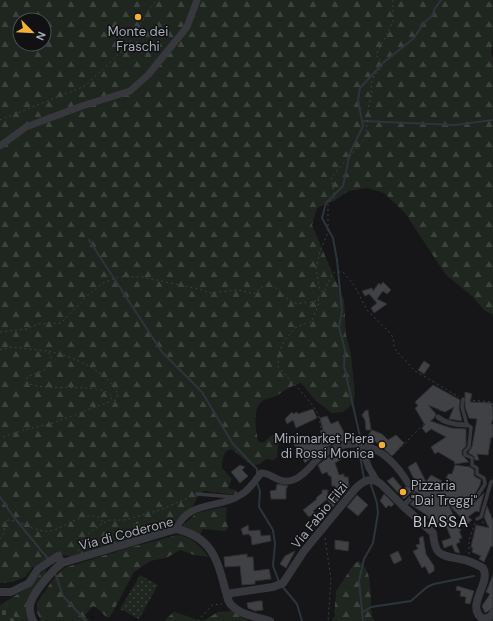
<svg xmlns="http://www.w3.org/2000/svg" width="493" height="621" viewBox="0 0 493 621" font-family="'DM Sans',sans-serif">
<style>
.green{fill:url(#green-dots)}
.forest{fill:url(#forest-firs);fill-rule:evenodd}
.cemetery{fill:url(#cemetery-stones)}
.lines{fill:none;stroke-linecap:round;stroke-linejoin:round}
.stream{stroke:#2c353c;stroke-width:2}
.building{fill:#404145;stroke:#303034}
.path{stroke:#3d3f44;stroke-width:1;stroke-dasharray:2 3;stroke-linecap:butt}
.service{stroke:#37383d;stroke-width:3.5}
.pedestrian{stroke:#37383d;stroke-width:5}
.minor{stroke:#37383d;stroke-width:7}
.tertiary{stroke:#37383d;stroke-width:8}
.poi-dot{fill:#f2b134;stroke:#111113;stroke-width:1.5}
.labels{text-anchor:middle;stroke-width:3;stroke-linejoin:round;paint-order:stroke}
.poi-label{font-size:13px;fill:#a8adb8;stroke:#111113}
.street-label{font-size:13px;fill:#a8adb8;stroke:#111113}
.quarter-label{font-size:15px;letter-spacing:1px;fill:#c9ccd4;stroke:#111113}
</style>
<defs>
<pattern id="green-dots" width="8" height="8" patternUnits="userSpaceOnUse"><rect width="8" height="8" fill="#1e261f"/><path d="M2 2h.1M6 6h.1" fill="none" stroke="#3c433d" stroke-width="1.8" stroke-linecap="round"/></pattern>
<pattern id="forest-firs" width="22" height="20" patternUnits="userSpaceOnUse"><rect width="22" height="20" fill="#1e261f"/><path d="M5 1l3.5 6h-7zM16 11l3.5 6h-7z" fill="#3c433d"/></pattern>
<pattern id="cemetery-stones" width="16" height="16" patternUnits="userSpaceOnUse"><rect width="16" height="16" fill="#1e261f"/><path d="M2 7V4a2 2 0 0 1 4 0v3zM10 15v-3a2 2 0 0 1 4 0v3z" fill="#3c433d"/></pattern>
</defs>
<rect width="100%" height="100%" fill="#161618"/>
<polygon class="green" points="140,575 158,585 139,619 120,609"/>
<g class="forest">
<path d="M 0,0 L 493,0 L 493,43 L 491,52 L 493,59 L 493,315 L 484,310 L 472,296 L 446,275 L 405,213 L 384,193 L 367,188 L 348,191 L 334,201 L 317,208 L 312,225 L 344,300 L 346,335 L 351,354 L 355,395 L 353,404 L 343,412 L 332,413 L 316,401 L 301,383 C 291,386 284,391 276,396 C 272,398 267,398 264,400 C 251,407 256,429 258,441 L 263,443 L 272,435 L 279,436 L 277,457 L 274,460 L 266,459 L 260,464 L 252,466 L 232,449 C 223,450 222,460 222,468 L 232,479 L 228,488 L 238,491 L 235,495 L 204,491 L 197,498 L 193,506 L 171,525 L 74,557 L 55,554 L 33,567 L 25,577 L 13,582 L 0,583 ZM 20,20 L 44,20 L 44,44 L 20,44 Z"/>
<polygon points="223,507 227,508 226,519 228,528 225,531 203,529 200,535 183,528 184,524 197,513"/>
<path d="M 177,535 C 190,535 201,547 209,557 L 194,555 L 180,550 L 166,558 L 150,561 L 134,572 L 110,617 L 107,617 C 102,614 98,607 93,606 L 85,615 L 90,621 L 41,621 L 37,612 L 37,603 L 52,581 L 64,568 L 128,548 Z"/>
<path d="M 359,561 C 377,574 367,606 374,621 L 331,621 L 335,616 C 334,607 336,600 336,591 L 354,564 Z"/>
<polygon points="45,569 46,573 39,583 29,621 17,621 5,602 29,587"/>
<polygon points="175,611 175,612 201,621 164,621"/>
<polygon points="232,611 247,619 248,621 203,621 218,612"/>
</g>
<polygon class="cemetery" points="5,602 17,621 0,621 0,605"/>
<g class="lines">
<g class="stream">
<polyline points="362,121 455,125 493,120"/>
<polyline points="89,240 162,352 202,392 233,444 257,469 257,474"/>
<polyline points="361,441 344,366 345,350 339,327 342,311 337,260 333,238 322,218 326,203 343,186 350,153 363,126 358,100 360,88 384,62 414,38 424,23 433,15 434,10 441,0"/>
<polyline points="359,450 364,478"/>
<polyline points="257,483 260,491 259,507 273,530 275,544 273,566 279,582"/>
<polyline points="0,497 13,516 48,559"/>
<polyline points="55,573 63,596 86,621"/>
<polyline points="282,586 297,604 302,621"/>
<polyline points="363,612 371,607 411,601 427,587 434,584 474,576"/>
<polyline points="363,621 359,581 364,559 373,543 378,513 377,503 370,482"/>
</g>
</g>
<g class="building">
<polygon points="383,282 391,290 387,294 383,291 377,299 387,304 374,313 371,308 377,303 369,294 365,296 362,291 372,288 373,291 379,283 381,285"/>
<polygon points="424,361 430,365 424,374 418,370"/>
<polygon points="433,385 460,400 459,408 462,421 449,419 454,407 445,412 428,405 436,414 434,418 430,421 451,428 466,429 466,446 462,450 462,455 469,462 454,464 455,462 438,452 435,454 431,447 446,437 431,429 426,433 422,428 425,425 415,408 418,406 415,402"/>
<polygon points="465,392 472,394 470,402 492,403 493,418 491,424 493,424 493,438 491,437 488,455 477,454 479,460 475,460 474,456 468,453 472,447 477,419 469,418 465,407"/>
<polygon points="313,409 317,418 296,428 293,420 287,424 285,419 292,412 293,414 297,412 298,414"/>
<polygon points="368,410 371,429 371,430 366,430 365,420 362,415 365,411"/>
<polygon points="327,416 331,424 338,421 348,440 332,444 318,452 305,463 298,449 293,444 299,439 301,441 309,437 311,442 323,436 320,431 323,430 320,418"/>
<polygon points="372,430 382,434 388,440 396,435 404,443 392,456 376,442 366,438"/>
<polygon points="340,452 343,458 335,463 339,475 344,474 344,477 348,477 349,488 333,507 327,499 313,511 315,513 309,517 303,510 317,499 316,498 322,493 322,490 328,490 327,497 340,497 335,486 332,486 331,476 329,476 327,472 322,474 318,465 327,458"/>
<polygon points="416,462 426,482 431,475 442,481 439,488 449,489 456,483 446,479 448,474 452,474 455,465 470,467 474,470 474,476 481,480 480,485 474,496 468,501 469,504 473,504 484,493 479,512 476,511 468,517 472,520 467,524 448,504 461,531 459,531 462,538 459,539 460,542 456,544 460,553 455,552 452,545 444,548 442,541 451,538 447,528 438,527 428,518 428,516 410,504 418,496 417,492 411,492 404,499 387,481 393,477 403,489 405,487 410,487 414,479 408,467"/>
<polygon points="240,465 245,467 242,470 248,476 240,483 231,472"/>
<polygon points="277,484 288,486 286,489 286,499 271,499 270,491 276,490"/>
<polygon points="384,494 394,504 391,507 389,505 386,508 380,501"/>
<polygon points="357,495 368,505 358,516 347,507"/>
<polygon points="487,506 493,521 493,547 491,546 484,562 479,559 481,556 472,552 473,548 471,547 476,525 489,528 484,517"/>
<polygon points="248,525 249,531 260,530 261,536 270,535 271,541 252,545 251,536 250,536 249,534 243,535 241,529"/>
<polygon points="423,536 426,554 434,566 434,571 429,574 425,566 422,568 413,551 418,549 416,545 420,544 419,538"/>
<polygon points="335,540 349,542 348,551 335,549"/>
<polygon points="295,551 286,568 280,564 285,556"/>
<polygon points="398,551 402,560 394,564 390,555"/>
<polygon points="247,554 247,557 253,557 254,571 269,569 271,579 255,581 255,584 242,585 240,566 225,567 224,557"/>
<polygon points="493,575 493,608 485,613 482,606 490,594 486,592"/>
<polygon points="457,586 474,591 470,604 465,603 466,597 460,596 461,591 456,590"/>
<polygon points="258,601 262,601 263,610 255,611 248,608 247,603"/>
</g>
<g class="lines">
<g class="path">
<polyline points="0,120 85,86 124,49 132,39 150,8 157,0"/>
<polyline points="323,292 320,290 316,269 320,251 328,232 328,203 335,197 331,178 362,142 366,133 369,104 372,94 371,84 374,75 381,68 381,62 376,55 393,22 393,0"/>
<path d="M 318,299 L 319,303 L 312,321 L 295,328 L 284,341 L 279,353 L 278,367 C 292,382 306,395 317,412 C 321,419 320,431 324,439 L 333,442"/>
<path d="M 0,332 L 27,329 L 38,324 L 61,323 L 86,297 L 103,283 L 118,277 L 142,277 L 199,289 L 209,293 L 239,290 L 254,294 C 259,291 260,286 266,285 C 278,284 284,300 295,303 C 300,304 308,302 314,302 L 324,292 L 331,276 L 335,272 L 343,272 L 354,285 L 367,310 L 389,332 L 393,337 L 394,348 L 415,371 L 459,397"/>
<path d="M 0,350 L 11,347 L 48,351 L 51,356 L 51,363 L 46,369 L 27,377 L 26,382 C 44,394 103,380 112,397 L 109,402 L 53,423 L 24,430 L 0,438"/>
<path d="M 49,351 C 74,357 106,370 118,394 L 116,400 L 111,401"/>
<polyline points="468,400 493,402"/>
<polyline points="440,411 442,403 450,394"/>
<polyline points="394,454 424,424 433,419"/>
<polyline points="418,498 426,502 439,499 467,501"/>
<polyline points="426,516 431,502"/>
<polyline points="482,522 490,525 493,524"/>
<polyline points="325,538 331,579 328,621"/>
<path d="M 0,539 C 6,533 3,525 8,520 C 22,521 36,533 51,531 C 64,528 92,505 103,522"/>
<polyline points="78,551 84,537 103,523 110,520 125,520 160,510 192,496"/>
<polyline points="469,554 469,540 475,523"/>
<polyline points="198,621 212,605 222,604"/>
</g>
<g class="service">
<polyline points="463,399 462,407 467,425 471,427 469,447 465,451 465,455 472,458 472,465 477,468 477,474 484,478 485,484 476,498 471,501"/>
<polyline points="197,494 234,497"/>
<polyline points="477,519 481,517 491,482 493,481"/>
</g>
<g class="pedestrian">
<path d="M 438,417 C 446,424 457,425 467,425"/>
<polyline points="403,506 414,495"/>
</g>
<g class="minor">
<polyline points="0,146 26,127 82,106 130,91 148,75 187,27 197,0"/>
<polyline points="360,444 369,468 377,481"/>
<path d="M 176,529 C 189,499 219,510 242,494 C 250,489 255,481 261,473 C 271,472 278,485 293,480 C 305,476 312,463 321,456 C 357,430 388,450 408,483"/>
</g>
<g class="tertiary">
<polyline points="0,592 11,592 29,583 38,569 58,556 62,563"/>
<path d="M 33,621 C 31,616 29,611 30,606 C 31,594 53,570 62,563 L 176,529 C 214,537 218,563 227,596"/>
<path d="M 270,621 C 257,617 229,613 227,596 L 232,593 L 273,587 L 283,583 L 304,551 L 355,489 C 363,481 371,476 381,484 L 403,506 L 433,533 C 435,555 439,555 460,559 C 468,560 476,564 483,568 C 492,583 464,606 483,619 L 490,617 L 493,613"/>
</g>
</g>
<g class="poi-dot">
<circle cx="138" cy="17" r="4"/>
<circle cx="382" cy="445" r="4"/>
<circle cx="403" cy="492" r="4"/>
</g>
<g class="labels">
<g class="poi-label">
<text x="138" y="36">Monte dei<tspan x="138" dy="15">Fraschi</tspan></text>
<text x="374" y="443" text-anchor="end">Minimarket Piera<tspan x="374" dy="15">di Rossi Monica</tspan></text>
<text x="411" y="490" text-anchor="start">Pizzaria<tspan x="411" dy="15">"Dai Treggi"</tspan></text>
</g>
<g class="street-label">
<text transform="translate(319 515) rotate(-51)" y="5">Via Fabio Filzi</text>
<text transform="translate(126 533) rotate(-15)" y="5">Via di Coderone</text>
</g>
<g class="quarter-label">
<text x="441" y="527">BIASSA</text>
</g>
</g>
<g transform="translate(32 32) rotate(114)"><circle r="19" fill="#111113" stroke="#4d4f55"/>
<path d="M0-3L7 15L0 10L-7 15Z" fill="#f2b134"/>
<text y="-6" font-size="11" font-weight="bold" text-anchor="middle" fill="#a8adb8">N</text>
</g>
</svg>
